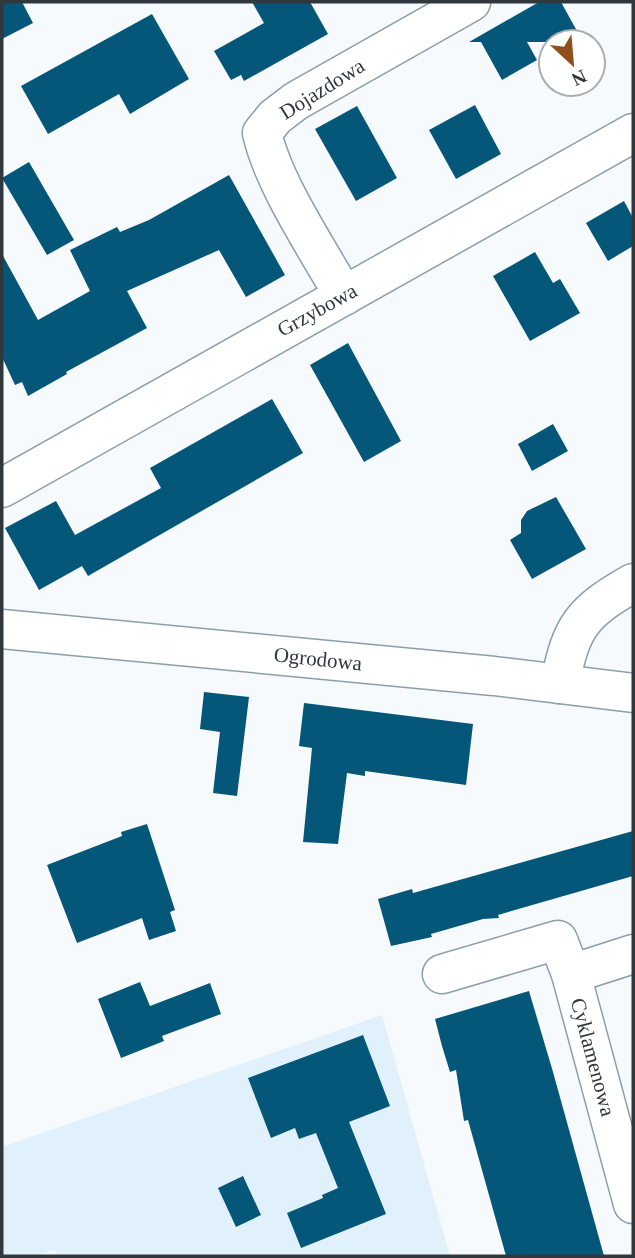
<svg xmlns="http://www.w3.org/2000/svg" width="635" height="1258" viewBox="0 0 635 1258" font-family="Georgia,serif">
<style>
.built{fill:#e0f1fb}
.building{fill:#045779}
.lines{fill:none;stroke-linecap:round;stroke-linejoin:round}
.minor-casing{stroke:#8b9eaa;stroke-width:41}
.minor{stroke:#fff;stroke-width:38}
.labels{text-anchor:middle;stroke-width:7;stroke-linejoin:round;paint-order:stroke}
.street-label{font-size:21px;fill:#30383d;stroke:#fff}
</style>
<rect width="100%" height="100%" fill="#f6fafd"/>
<polygon class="built" points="382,1015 450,1256 57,1256 55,1250 35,1256 2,1256 2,1147"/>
<g class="building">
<polygon points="2,2 22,2 33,23 2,39"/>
<polygon points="252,2 310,2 328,34 244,81 241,75 231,80 214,51 264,23"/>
<polygon points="539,2 561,2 583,42 527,42 537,60 502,80 481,42 469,42"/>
<polygon points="152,14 189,79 130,114 119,94 48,134 21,86"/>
<polygon points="475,105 501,154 456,179 429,130"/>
<polygon points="357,106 397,178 356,201 315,129"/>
<polygon points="29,162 74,240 47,255 2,178"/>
<polygon points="229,175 285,275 246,297 219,250 127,291 147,328 66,372 67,374 28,396 22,382 15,385 2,357 2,254 38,320 90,291 70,250 117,227 120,232 149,220"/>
<polygon points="624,201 633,218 633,246 608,261 586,223"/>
<polygon points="535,252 553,283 560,279 580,313 530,341 493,276"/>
<polygon points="348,343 401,441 364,462 310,365"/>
<polygon points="272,399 303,453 88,576 82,566 39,590 5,528 56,501 75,535 161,488 150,468"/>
<polygon points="553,424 568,451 532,471 518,444"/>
<polygon points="556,497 586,549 532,579 510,540 521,533 521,520 527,511"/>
<polygon points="204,692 249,697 237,796 213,793 220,732 200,729"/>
<polygon points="304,703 473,724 466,785 365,771 365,776 347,773 338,844 303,842 312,748 299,746"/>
<polygon points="147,824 175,910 170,912 176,931 149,940 142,918 77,943 47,865 122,836 121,832"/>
<polygon points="633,831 633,876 498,915 499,918 483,919 431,934 432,937 391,946 378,899 412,889 413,893"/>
<polygon points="140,982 150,1006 210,983 221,1014 162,1036 164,1041 121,1058 98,999"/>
<polygon points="529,991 553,1072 604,1256 506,1256 468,1120 464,1121 456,1070 450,1072 442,1046 435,1019"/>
<polygon points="363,1035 390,1106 349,1122 386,1214 301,1248 287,1213 323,1198 322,1195 338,1188 316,1133 299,1139 295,1128 271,1138 248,1078"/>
<polygon points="243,1176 261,1215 236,1227 218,1188"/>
</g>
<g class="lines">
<g class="minor-casing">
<g id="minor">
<path d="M 344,296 C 317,248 274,185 262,133 L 275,117 L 296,101 L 471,2"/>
<polyline points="2,488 633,133"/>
<polyline points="2,629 494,676 633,693"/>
<path d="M 560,684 C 571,626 582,612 633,583"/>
<polyline points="633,954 571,974 633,1204"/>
<polyline points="442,974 558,940 571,974"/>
</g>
</g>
<use href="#minor" class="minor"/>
</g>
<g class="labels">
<g class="street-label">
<text transform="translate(322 89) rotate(-32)" y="7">Dojazdowa</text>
<text transform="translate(317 310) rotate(-29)" y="7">Grzybowa</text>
<text transform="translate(318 659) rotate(6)" y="7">Ogrodowa</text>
<text transform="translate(593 1057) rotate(75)" y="7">Cyklamenowa</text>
</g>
</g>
<rect width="635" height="1258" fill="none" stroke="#30383d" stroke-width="7"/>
<g transform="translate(572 63) rotate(154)"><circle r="33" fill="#ffffff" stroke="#acafb1" stroke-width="2"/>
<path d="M0-5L12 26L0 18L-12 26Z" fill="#904e1b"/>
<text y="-10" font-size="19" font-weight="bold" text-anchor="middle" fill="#30383d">N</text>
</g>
</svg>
